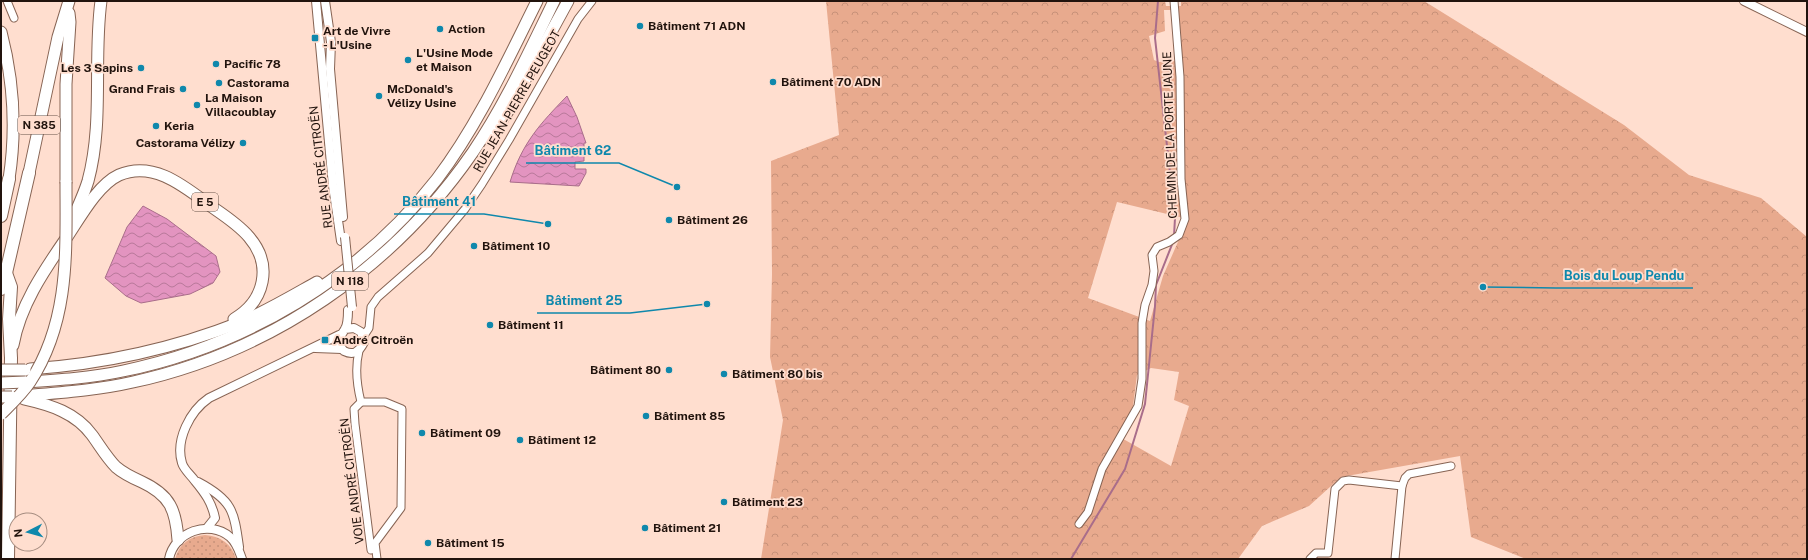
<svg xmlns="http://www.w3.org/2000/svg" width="1808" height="560" viewBox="0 0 1808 560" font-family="'Public Sans',sans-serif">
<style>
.grass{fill:url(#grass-dots)}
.forest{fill:url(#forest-crowns);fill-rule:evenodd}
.water{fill:url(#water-waves);stroke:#a96d8a}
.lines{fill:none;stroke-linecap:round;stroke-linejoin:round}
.stream{stroke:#a96d8a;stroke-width:2}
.minor-casing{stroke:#876454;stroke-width:9}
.tertiary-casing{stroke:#876454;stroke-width:10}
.trunk-casing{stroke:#876454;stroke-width:13}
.motorway-casing{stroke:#876454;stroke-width:14}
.minor{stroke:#fff;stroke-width:7}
.tertiary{stroke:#fff;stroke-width:8}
.trunk{stroke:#fff;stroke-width:11}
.motorway{stroke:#fff;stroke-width:12}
.tertiary-bridge-casing{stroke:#876454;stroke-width:10;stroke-linecap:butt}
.trunk-bridge-casing{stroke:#876454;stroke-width:13;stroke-linecap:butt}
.tertiary-bridge{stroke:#fff;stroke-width:8}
.trunk-bridge{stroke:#fff;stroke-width:11}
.poi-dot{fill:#0f88ac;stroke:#ffdecf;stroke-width:1.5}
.labels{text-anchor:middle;stroke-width:3.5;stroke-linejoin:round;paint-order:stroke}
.shield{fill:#ffdecf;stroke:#645047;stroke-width:1}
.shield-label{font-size:11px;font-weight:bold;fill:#21130d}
.poi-label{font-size:12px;font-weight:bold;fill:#21130d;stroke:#ffdecf;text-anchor:start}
.street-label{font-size:12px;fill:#21130d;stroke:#ffdecf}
.leader{fill:none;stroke:#0f88ac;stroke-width:1.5}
.callout-dot{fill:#0f88ac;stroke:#ffdecf;stroke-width:1.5}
.callout-label{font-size:13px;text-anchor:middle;font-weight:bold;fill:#0f88ac;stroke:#ffdecf;stroke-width:3.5;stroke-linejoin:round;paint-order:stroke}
</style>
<defs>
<pattern id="grass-dots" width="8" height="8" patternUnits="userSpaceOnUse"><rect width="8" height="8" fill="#e8aa8e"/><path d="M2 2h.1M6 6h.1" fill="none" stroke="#c79179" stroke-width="1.8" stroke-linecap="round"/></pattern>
<pattern id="forest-crowns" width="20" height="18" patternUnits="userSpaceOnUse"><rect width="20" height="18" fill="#e8aa8e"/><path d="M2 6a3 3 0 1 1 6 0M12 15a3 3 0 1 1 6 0" fill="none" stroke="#c79179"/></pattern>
<pattern id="water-waves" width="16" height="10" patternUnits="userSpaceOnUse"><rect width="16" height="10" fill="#e394c0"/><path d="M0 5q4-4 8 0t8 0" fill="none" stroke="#b8789a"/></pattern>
</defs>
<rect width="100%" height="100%" fill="#ffdecf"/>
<path class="grass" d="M 205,535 C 220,536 232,544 236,559 L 175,559 C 179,544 190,536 205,535 Z"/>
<path class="forest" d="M 826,1 L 1165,1 L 1166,6 L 1181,6 L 1181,1 L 1424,1 L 1624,125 L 1689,175 L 1761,198 L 1807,237 L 1807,559 L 1526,559 L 1471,537 L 1460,456 L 1341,477 L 1309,506 L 1262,526 L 1238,559 L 761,559 L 783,420 L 770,357 L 772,274 L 771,161 L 839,135 ZM 1164,10 L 1173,10 L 1176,61 L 1159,62 L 1154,60 L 1149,36 L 1165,31 ZM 1117,202 L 1188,219 L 1163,276 L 1150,321 L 1088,298 ZM 1151,368 L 1179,372 L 1174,400 L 1189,406 L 1171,466 L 1118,436 L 1133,406 L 1137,375 Z"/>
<g class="water">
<path d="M 567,96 L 577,117 L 586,143 L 584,143 L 584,161 L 575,162 L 575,169 L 586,169 L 586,173 L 579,186 L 510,182 C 522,143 540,124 567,96 Z"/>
<polygon points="143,206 167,219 216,256 220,272 213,283 190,294 141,303 126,296 105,278 127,227"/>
</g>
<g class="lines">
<g class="stream">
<polyline points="1158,1 1155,38 1175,218 1174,236"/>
<polyline points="1071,559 1125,469 1145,404 1155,306 1156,285 1173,242"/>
</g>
<g class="minor-casing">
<g id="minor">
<polyline points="7,1 14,18"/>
<polyline points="363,337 369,328 371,307 378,297 428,253 465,209 482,184 509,140 578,19 592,1"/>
<path d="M 359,351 C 355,367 357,386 361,402 L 385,402 L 402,409 L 401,508 L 375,543 L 377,559"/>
<polyline points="361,402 354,409 355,424 371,550"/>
<polyline points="1079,524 1088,512 1102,469 1138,406 1142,379 1142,323 1145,305 1152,285 1154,271 1152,255 1157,247 1169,242 1179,235 1185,219 1181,179 1180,77 1174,1"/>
<polyline points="1310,559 1316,553 1328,553 1335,489 1343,481 1349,480 1402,486"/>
<polyline points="1395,559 1402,486 1405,478 1409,474 1451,466"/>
</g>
</g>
<g class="tertiary-casing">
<g id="tertiary">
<polyline points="316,1 333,186 341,241"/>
<polyline points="325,1 331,42 330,69 343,217"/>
<polyline points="1744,1 1807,32"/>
<path d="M 345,329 L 354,328 L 361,332 L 364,342 C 362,346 361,349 356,352 C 352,354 348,353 344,351 C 334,344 340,337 345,329 C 348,324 348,316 348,310"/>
<polyline points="315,348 342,349"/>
<path d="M 198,482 C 232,500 234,510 239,547"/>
<path d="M 207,528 L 215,518 C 212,503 205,493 195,481 C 191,475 184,470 182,463 C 175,440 190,411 209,398 L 339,335"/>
<path d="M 169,559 C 174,532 209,519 230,537 C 237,543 239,551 242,559"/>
</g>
</g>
<g class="trunk-casing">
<g id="trunk">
<path d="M 1,32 C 14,82 17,128 9,179"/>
<polyline points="489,139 508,111 568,1"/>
<polyline points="29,173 58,37 69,1"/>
<polyline points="66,182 66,84 70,22 69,13"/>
<path d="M 72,220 C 78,207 84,194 88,181 C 104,122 93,60 101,1"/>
<path d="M 13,345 C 20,306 43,272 65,240 C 78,221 97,185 119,175 C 154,160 185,187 212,207 C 225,216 239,225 249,237 C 273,265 265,301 234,319"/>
<path d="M 30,369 C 103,364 173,349 241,322 C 267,311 292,296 317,282"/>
<path d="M 25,382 C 58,380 91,378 123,371 C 245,346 360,278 437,179 C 478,125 507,61 537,1"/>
<path d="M 12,397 C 53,393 94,391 133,382 C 271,352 393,268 473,152 C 505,105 529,52 554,1"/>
<path d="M 24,399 C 51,405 76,413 92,435 C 100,446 107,458 116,467 C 124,474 133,478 142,482 C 170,495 176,510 178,540"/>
</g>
</g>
<g class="motorway-casing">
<g id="motorway">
<polyline points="1,216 9,179"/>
<polyline points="6,273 11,287 9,319 11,358 8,559"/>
<polyline points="1,289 3,279 6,273 29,173"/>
</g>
</g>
<use href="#minor" class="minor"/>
<use href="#tertiary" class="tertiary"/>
<use href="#trunk" class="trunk"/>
<use href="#motorway" class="motorway"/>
<g class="tertiary-bridge-casing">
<polyline id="tertiary-bridge" points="345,237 352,307"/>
</g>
<g class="trunk-bridge-casing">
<g id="trunk-bridge">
<polyline points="1,370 25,370"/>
<polyline points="1,383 25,382"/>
<polyline points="1,397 12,397"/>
<path d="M 1,414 C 11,404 22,394 30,382 C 70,321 66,252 66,182"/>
</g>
</g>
<use href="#tertiary-bridge" class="tertiary-bridge"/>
<use href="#trunk-bridge" class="trunk-bridge"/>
</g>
<g class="poi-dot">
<circle cx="640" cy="26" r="4"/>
<circle cx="440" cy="29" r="4"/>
<rect x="311" y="34" width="8" height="8" rx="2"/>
<circle cx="408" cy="60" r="4"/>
<circle cx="216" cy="64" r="4"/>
<circle cx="141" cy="68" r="4"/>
<circle cx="773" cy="82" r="4"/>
<circle cx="219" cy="83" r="4"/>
<circle cx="183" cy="89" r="4"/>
<circle cx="379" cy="96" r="4"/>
<circle cx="197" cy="105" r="4"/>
<circle cx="156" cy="126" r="4"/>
<circle cx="243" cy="143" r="4"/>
<circle cx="669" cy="220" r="4"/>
<circle cx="474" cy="246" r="4"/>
<circle cx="490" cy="325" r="4"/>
<rect x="321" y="336" width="8" height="8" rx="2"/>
<circle cx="669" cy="370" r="4"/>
<circle cx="724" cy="374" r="4"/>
<circle cx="646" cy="416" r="4"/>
<circle cx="422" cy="433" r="4"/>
<circle cx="520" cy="440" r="4"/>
<circle cx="724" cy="502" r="4"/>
<circle cx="645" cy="528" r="4"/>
<circle cx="428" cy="543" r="4"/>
</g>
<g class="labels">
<g class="shield">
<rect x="18" y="116" width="42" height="18" rx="3"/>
<rect x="192" y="193" width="26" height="18" rx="3"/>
<rect x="332" y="272" width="36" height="18" rx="3"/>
</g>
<g class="shield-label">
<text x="39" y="129">N 385</text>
<text x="205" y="206">E 5</text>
<text x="350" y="285">N 118</text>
</g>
<g class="poi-label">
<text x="648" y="30">Bâtiment 71 ADN</text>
<text x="448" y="33">Action</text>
<text x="323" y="35">Art de Vivre<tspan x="323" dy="14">- L'Usine</tspan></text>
<text x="416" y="57">L'Usine Mode<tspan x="416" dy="14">et Maison</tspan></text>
<text x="224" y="68">Pacific 78</text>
<text x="133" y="72" text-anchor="end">Les 3 Sapins</text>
<text x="781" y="86">Bâtiment 70 ADN</text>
<text x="227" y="87">Castorama</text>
<text x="175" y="93" text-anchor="end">Grand Frais</text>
<text x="387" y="93">McDonald's<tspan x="387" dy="14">Vélizy Usine</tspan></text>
<text x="205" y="102">La Maison<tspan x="205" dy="14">Villacoublay</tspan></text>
<text x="164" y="130">Keria</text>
<text x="235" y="147" text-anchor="end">Castorama Vélizy</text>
<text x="677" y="224">Bâtiment 26</text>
<text x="482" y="250">Bâtiment 10</text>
<text x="498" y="329">Bâtiment 11</text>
<text x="333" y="344">André Citroën</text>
<text x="661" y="374" text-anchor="end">Bâtiment 80</text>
<text x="732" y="378">Bâtiment 80 bis</text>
<text x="654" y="420">Bâtiment 85</text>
<text x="430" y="437">Bâtiment 09</text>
<text x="528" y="444">Bâtiment 12</text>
<text x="732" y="506">Bâtiment 23</text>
<text x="653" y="532">Bâtiment 21</text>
<text x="436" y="547">Bâtiment 15</text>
</g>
<g class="street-label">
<text transform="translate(517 101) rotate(-60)" y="4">RUE JEAN-PIERRE PEUGEOT</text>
<text transform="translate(1170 135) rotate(-92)" y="4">CHEMIN DE LA PORTE JAUNE</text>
<text transform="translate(321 167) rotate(-97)" y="4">RUE ANDRÉ CITROËN</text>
<text transform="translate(352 481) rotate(-97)" y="4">VOIE ANDRÉ CITROËN</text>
</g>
</g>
<path class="leader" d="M677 187L619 163H526M548 224L484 214H394M1483 287L1556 288H1693M707 304L630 313H537"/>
<g class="callout-dot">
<circle cx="677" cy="187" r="4"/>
<circle cx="548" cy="224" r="4"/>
<circle cx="1483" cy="287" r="4"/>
<circle cx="707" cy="304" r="4"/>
</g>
<g class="callout-label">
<text x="573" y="155">Bâtiment 62</text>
<text x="439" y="206">Bâtiment 41</text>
<text x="1624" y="280">Bois du Loup Pendu</text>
<text x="584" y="305">Bâtiment 25</text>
</g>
<rect width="1808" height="560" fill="none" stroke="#21130d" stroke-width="4"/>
<g transform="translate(28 532) rotate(264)"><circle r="19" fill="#ffdecf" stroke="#a68d81"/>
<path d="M0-3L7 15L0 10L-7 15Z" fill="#0f88ac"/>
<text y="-6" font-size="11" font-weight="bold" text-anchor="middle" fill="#21130d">N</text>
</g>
</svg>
